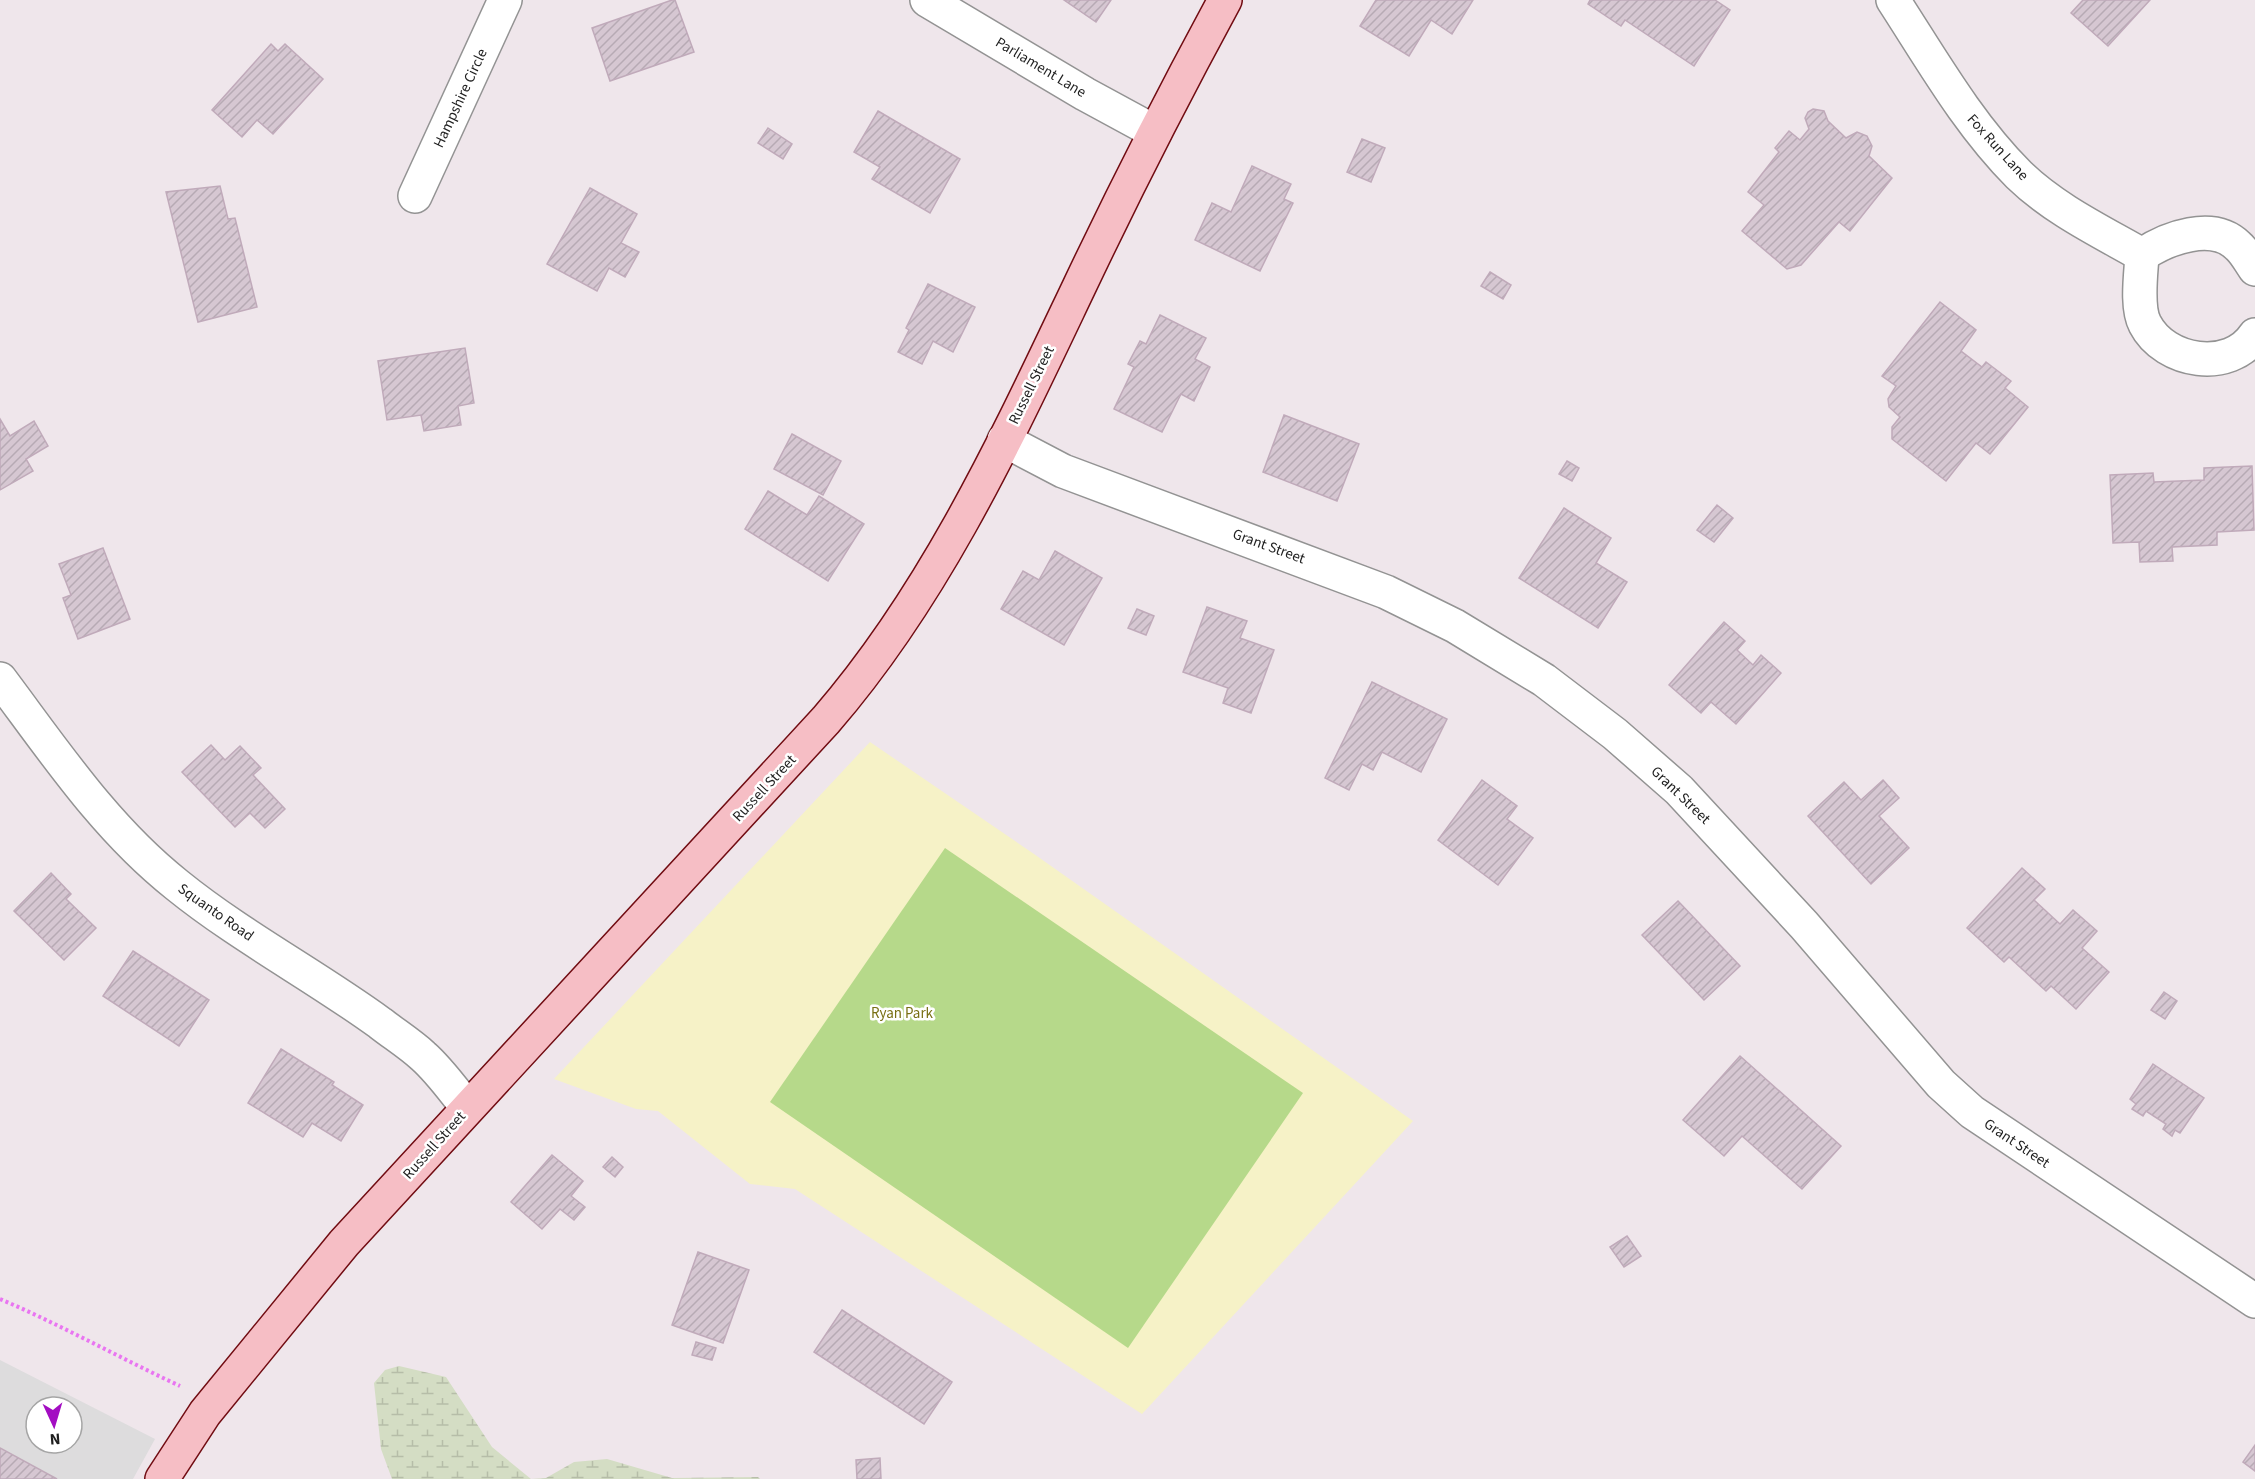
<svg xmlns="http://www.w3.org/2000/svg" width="2255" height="1479" viewBox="0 0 2255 1479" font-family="'Source Sans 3',sans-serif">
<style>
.residential{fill:#dddcdd;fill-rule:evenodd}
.wetland{fill:url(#wetland-marsh)}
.park{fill:#f6f2c7}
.pitch{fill:#b6d98a}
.building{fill:url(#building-hatch);stroke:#c0aaba;stroke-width:1.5}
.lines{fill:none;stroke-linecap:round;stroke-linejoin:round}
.street-casing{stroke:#939393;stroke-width:36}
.secondary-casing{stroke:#710c12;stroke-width:36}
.path{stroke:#e976f1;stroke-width:4;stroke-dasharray:3 3;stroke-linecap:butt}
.street{stroke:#fff;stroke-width:33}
.secondary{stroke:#f6bec5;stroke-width:33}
.labels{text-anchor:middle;stroke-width:5;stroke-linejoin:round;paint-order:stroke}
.street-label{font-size:15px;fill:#1f1f1f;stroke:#fff}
.park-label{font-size:15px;fill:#786f13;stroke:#fff}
</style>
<defs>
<pattern id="wetland-marsh" width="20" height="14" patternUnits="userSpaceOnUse" patternTransform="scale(1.5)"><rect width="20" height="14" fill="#d4ddc4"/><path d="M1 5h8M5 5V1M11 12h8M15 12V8" fill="none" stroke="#b6bda8"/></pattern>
<pattern id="building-hatch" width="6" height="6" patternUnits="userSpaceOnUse" patternTransform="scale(1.5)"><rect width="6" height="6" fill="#d6c7d2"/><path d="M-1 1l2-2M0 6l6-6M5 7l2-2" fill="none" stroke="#b7aab4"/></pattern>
</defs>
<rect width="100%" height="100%" fill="#efe6eb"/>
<path class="residential" d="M 0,1360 L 155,1439 L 133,1479 L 0,1479 ZM 36,1407 L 72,1407 L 72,1443 L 36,1443 Z"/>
<polygon class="wetland" points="399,1366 446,1377 492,1447 531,1479 546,1478 574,1462 607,1459 672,1478 758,1477 760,1479 392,1479 381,1449 374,1383 385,1370"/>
<polygon class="park" points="870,742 1034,854 1413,1121 1142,1414 795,1189 750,1184 658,1111 636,1109 554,1079"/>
<polygon class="pitch" points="945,848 1303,1093 1128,1348 770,1102"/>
<g class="building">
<polygon points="672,0 675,0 694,52 610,81 592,28"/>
<polygon points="1064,0 1111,0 1096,22"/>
<polygon points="1376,0 1473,0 1452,34 1431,20 1409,56 1360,26"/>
<polygon points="1590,0 1715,0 1730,10 1694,66 1625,20 1621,26 1588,4"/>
<polygon points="2083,0 2150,0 2108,46 2071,13"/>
<polygon points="271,44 278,51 285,44 323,79 273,134 257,120 242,137 212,110"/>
<polygon points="1813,109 1824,111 1828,121 1846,138 1857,132 1867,136 1872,146 1869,156 1892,178 1850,231 1839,222 1801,265 1787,269 1742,231 1764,205 1748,192 1779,152 1775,148 1789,131 1800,140 1809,129 1805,118 1808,112"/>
<polygon points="878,111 960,159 930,213 872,179 880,167 854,152"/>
<polygon points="768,128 792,144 783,159 758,143"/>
<polygon points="1362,139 1385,148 1371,182 1347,172"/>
<polygon points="1252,166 1291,184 1284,199 1293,203 1260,271 1195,240 1212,203 1231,212"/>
<polygon points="220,186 228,219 235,218 257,307 198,322 166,192"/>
<polygon points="590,188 637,214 621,243 639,252 625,277 609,268 597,291 547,264"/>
<polygon points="1490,272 1511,285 1503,299 1481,286"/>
<polygon points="928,284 975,307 953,352 933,341 922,364 898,352 909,330 906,328"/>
<polygon points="1940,302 1976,330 1961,351 1982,367 1986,362 2011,381 2005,388 2028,407 1990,454 1976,443 1946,481 1892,439 1892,427 1900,417 1889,407 1888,399 1896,386 1882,376"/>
<polygon points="1160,315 1206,338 1195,359 1210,367 1194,401 1181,394 1162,432 1114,409 1134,367 1128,364 1140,341 1146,344"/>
<polygon points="465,348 474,403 458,406 461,425 424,431 421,415 387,420 378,361"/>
<polygon points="1284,415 1359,444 1337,501 1263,472"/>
<polygon points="0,419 10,436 34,421 48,446 26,459 33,471 0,490"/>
<polygon points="792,434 841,461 823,495 774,469"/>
<polygon points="1567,461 1579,468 1572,481 1559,474"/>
<polygon points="2252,466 2254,530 2217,532 2217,545 2172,547 2173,561 2140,562 2139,542 2113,543 2110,475 2153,473 2154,482 2204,480 2204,468"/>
<polygon points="768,491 807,515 819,496 864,524 828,581 745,529"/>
<polygon points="1717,505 1733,518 1714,542 1697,530"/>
<polygon points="1564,508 1611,538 1596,563 1627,582 1598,628 1519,578"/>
<polygon points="103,548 130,619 78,639 63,598 71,595 59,564"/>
<polygon points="1055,551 1102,578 1064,645 1001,609 1023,571 1039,580"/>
<polygon points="1207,607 1247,621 1240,638 1274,650 1251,713 1223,703 1228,688 1183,672"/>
<polygon points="1137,609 1154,616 1146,635 1128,628"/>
<polygon points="1724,622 1745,641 1737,650 1753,665 1761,655 1781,673 1736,724 1711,702 1701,713 1669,685"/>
<polygon points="1372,682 1447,719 1421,772 1382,752 1373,770 1362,764 1349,790 1325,778"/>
<polygon points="211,745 225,760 240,746 261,768 253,775 285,809 265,828 250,813 235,827 182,772"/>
<polygon points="1482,780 1517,806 1507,819 1533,838 1498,885 1438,840"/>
<polygon points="1883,780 1899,798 1879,816 1909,848 1871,884 1808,816 1844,782 1861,800"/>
<polygon points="2022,868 2045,889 2034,900 2060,924 2073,910 2097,931 2082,948 2109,972 2076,1009 2051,986 2046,991 2009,957 2004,962 1967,928"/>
<polygon points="51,873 71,894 66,899 96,928 64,960 14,911"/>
<polygon points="1678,901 1740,966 1704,1000 1642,935"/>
<polygon points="133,951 209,1000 179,1046 103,996"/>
<polygon points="2164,992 2177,1001 2165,1019 2151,1010"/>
<polygon points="281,1049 334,1082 332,1085 363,1105 341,1141 312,1123 303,1137 248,1103"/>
<polygon points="1740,1056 1841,1146 1802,1189 1742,1136 1724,1156 1683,1120"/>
<polygon points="2153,1064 2204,1098 2180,1133 2175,1130 2172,1136 2163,1129 2166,1124 2146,1111 2143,1116 2132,1109 2136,1104 2130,1099"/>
<polygon points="552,1155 583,1181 571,1196 585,1207 574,1220 560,1209 542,1229 511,1202"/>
<polygon points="612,1157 623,1167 615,1177 603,1167"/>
<polygon points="1627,1236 1641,1256 1624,1267 1610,1247"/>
<polygon points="698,1252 749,1270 723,1343 672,1325"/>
<polygon points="842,1310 952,1382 924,1424 814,1352"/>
<polygon points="696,1342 716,1348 712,1360 692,1355"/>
<polygon points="2255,1445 2255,1471 2243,1462"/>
<polygon points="0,1448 57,1479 0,1479"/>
<polygon points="880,1458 881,1479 857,1479 856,1460"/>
</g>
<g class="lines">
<g class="street-casing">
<g id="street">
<polyline points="927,0 1085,94 1155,132"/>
<path d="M 1893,0 C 1932,60 1968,124 2019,175 C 2054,209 2100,231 2142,255"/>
<polyline points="415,196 505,0"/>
<path d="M 2142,255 C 2141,274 2136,307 2145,324 C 2165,363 2230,373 2255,335"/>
<path d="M 2142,255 C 2167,238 2213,221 2238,246 C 2245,252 2250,262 2255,269"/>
<polyline points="1004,440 1063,471 1386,592 1455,626 1544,680 1615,734 1679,790 1804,925 1941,1084 1972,1112 2255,1301"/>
<path d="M 0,679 C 54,751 105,828 177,885 C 240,936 314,975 380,1023 C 394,1034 410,1044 423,1056 C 440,1071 453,1090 467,1107"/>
</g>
</g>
<g class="secondary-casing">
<path id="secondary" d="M 162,1479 L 205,1413 L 344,1243 L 826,720 C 936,593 1007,438 1079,287 C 1125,190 1174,94 1225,0"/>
</g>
<path class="path" d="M 0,1299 C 61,1325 120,1358 180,1386"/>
<use href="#street" class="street"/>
<use href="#secondary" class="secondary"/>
</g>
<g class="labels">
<g class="street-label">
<text transform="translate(1041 67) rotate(31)" y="5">Parliament Lane</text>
<text transform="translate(460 98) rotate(-65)" y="5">Hampshire Circle</text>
<text transform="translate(1998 147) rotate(48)" y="5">Fox Run Lane</text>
<text transform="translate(1031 385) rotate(-64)" y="5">Russell Street</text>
<text transform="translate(1269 546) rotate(20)" y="5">Grant Street</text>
<text transform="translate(764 788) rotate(-47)" y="5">Russell Street</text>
<text transform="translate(1681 795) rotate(44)" y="5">Grant Street</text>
<text transform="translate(216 912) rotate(35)" y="5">Squanto Road</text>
<text transform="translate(2017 1143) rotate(34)" y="5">Grant Street</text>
<text transform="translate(434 1145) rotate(-48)" y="5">Russell Street</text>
</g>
<g class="park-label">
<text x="902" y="1018">Ryan Park</text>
</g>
</g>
<g transform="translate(54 1425) rotate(176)"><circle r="28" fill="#ffffff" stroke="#a5a5a5" stroke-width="1.5"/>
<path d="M0-4.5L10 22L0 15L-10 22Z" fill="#a30dc2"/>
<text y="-9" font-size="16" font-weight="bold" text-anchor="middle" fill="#1f1f1f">N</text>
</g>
</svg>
